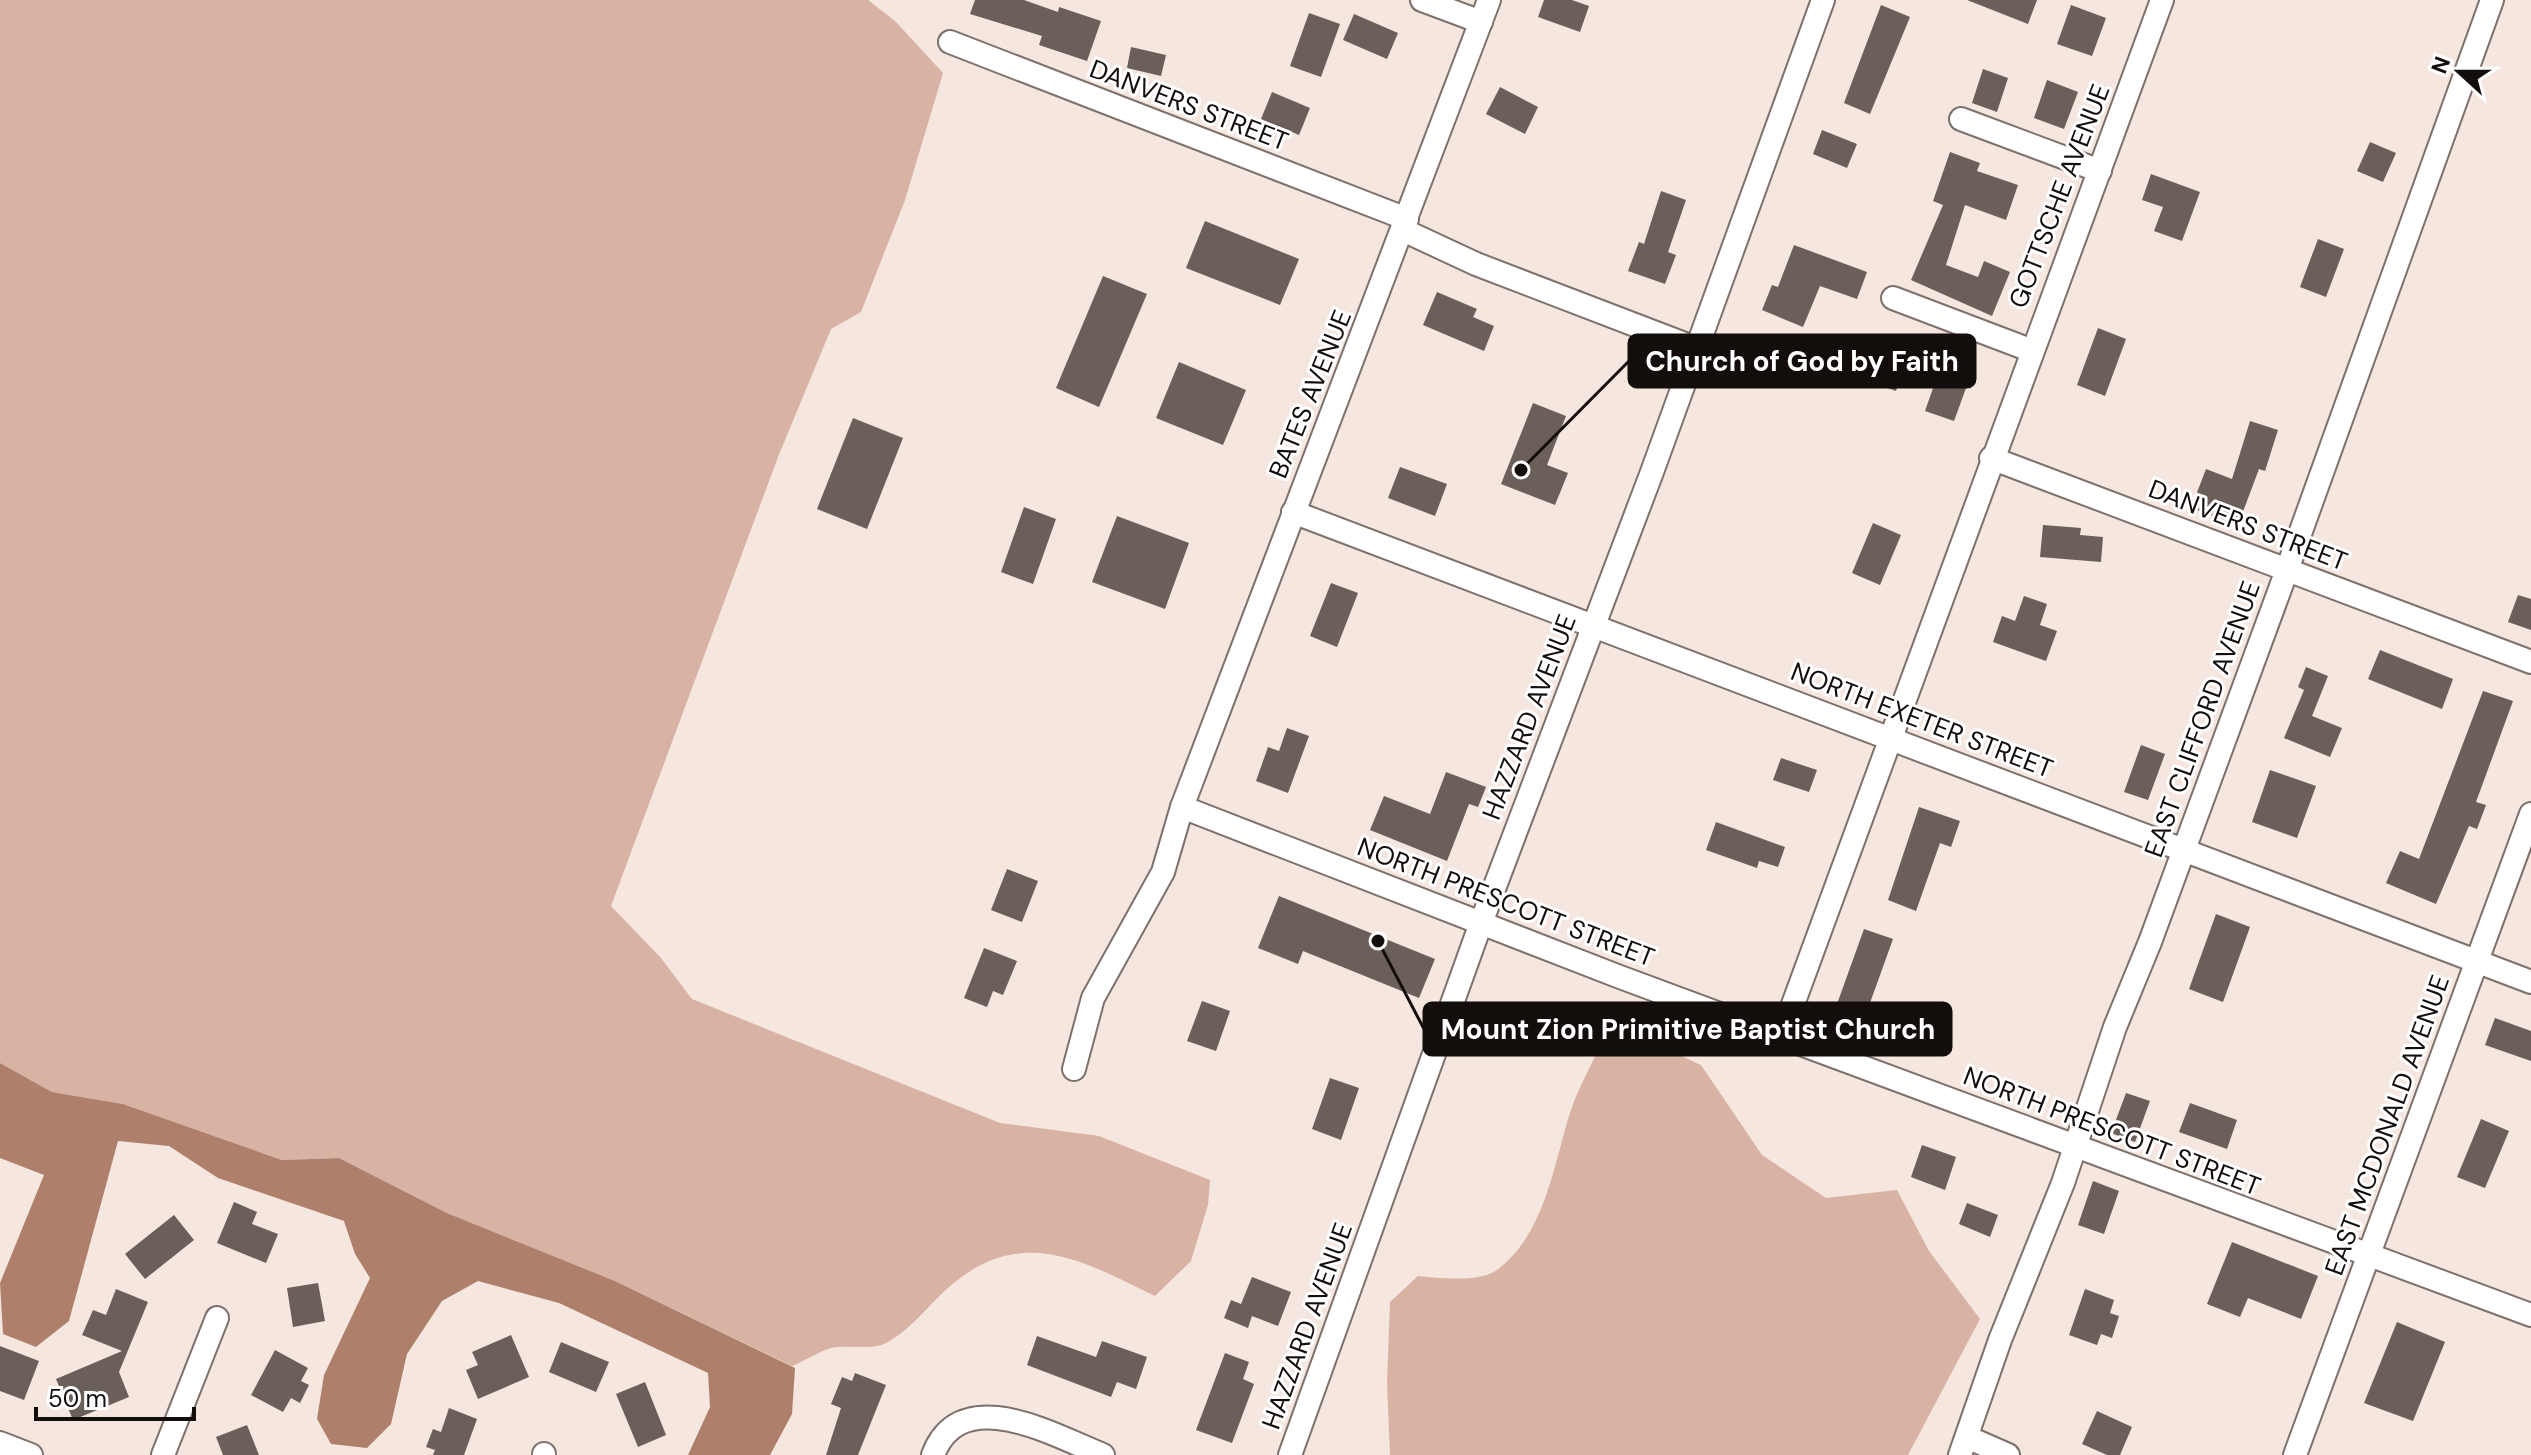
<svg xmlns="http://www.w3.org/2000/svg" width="2531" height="1455" viewBox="0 0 2531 1455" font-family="'DM Sans',sans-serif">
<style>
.green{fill:#d8b3a3}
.water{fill:#ae806b}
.building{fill:#6b5f59}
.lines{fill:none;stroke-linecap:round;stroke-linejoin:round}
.minor-casing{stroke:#7e716b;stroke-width:26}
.minor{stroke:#fff;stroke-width:22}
.labels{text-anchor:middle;stroke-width:6;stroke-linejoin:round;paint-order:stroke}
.street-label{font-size:26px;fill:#130e0c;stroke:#fff}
.leader{fill:none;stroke:#130e0c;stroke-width:3}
.callout-dot{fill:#130e0c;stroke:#fff;stroke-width:3}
.callout{fill:#130e0c;stroke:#130e0c;stroke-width:3}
.callout-label{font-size:28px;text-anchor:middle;font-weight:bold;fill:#fff}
</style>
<rect width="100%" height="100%" fill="#f5e6df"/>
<g class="green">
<path d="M 0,0 L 868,0 L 895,21 L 943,73 L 905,200 L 861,312 L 831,329 L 778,457 L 611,906 L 661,958 L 692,999 L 1000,1123 L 1099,1136 L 1210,1180 L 1208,1205 L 1191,1261 L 1155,1296 C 1085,1262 1025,1226 955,1282 C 932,1300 913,1329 886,1343 C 871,1351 848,1344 831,1348 C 818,1352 804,1361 792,1366 L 615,1281 L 447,1213 L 339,1158 L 282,1160 L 123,1104 L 52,1092 L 0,1063 Z"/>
<path d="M 1649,1041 L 1701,1065 L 1762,1155 L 1826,1198 L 1897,1190 L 1929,1251 L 1980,1319 L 1908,1455 L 1390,1455 L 1387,1383 L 1390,1302 L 1418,1276 C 1438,1278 1479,1283 1497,1270 C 1546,1233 1553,1165 1571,1110 C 1577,1091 1588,1072 1596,1054 Z"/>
</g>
<polygon class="water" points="0,1063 52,1092 123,1104 282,1160 339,1158 447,1213 615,1281 795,1368 792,1414 770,1455 688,1455 710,1407 708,1373 559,1303 478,1281 442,1301 407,1354 391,1424 367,1448 331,1444 317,1419 324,1375 370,1278 355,1254 344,1221 218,1178 169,1146 118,1141 69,1321 36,1347 3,1334 0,1283 44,1175 0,1158"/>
<g class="building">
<polygon points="975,0 1024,0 1058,12 1059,7 1101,21 1087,61 1039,45 1042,36 970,14"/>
<polygon points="1544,0 1572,0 1589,6 1580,32 1538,17"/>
<polygon points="1967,0 2037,0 2028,24"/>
<polygon points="1881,5 1910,17 1870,114 1844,103"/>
<polygon points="2071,5 2106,18 2092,56 2057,44"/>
<polygon points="1309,13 1340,24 1321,77 1290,66"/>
<polygon points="1354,14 1398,33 1387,59 1343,40"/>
<polygon points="1131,47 1166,55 1161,76 1127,68"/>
<polygon points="1983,69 2008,78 1997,112 1972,103"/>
<polygon points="2047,80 2078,92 2064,129 2034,118"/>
<polygon points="1500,87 1538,107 1525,134 1486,114"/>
<polygon points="1272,92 1310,108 1299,135 1261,119"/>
<polygon points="1822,130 1857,144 1847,168 1813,154"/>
<polygon points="2370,142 2396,153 2383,182 2357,171"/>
<polygon points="1950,152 1980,163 1977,171 2018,185 2006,220 1965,205 1946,265 1978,277 1984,261 2010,272 1992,316 1911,280 1943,205 1933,201"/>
<polygon points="2151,174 2200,192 2182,241 2154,231 2163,207 2142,200"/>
<polygon points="1661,191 1686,200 1668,252 1676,255 1665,284 1628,271 1639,242 1644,244"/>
<polygon points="1205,221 1299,259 1280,305 1186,268"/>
<polygon points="2318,239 2344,249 2326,297 2300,287"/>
<polygon points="1794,245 1867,272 1857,299 1820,286 1803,327 1762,310 1772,285 1778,287"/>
<polygon points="1103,276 1147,294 1099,407 1056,388"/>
<polygon points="1437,292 1477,309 1473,317 1494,326 1484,351 1423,325"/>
<polygon points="2098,328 2126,339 2105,396 2077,385"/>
<polygon points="1884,335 1944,358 1940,370 1969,380 1954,421 1925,411 1939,371 1907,361 1896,391 1867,381"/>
<polygon points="1179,362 1246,390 1223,445 1156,418"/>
<polygon points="1533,403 1566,416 1547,465 1568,473 1555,505 1501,484"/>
<polygon points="853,418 903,438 867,529 817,509"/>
<polygon points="2250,421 2278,430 2265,471 2259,469 2238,525 2191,508 2206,469 2232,479"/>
<polygon points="1400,467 1447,484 1435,516 1388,498"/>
<polygon points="1024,507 1056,519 1033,584 1001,572"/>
<polygon points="1117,516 1189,543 1165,609 1092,582"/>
<polygon points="1873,523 1901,535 1880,585 1852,573"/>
<polygon points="2043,525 2081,528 2080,535 2103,537 2101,562 2040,557"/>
<polygon points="1331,583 1358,593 1337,647 1310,636"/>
<polygon points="2518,595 2531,599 2531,630 2508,622"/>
<polygon points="2024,596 2047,604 2040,625 2057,631 2046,661 1993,642 2002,616 2015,621"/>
<polygon points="2380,650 2453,679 2442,709 2368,679"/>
<polygon points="2306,667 2328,676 2312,716 2342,728 2330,757 2284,738 2304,690 2298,687"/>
<polygon points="2483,691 2513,701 2476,802 2486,805 2477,829 2469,826 2436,904 2386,883 2400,851 2419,859"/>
<polygon points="1287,728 1309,736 1288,793 1256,781 1268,747 1279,751"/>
<polygon points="2141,745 2165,754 2148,800 2124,792"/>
<polygon points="1781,758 1817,770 1809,792 1773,780"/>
<polygon points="2270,770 2316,786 2297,838 2252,822"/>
<polygon points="1446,772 1486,787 1478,807 1469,804 1447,861 1370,830 1384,796 1430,814"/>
<polygon points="1919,807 1960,821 1951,847 1940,843 1916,911 1888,900"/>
<polygon points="1716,822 1785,847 1778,867 1759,861 1757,868 1706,850"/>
<polygon points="1007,869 1038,881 1022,922 991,910"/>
<polygon points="1279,896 1435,959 1419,998 1303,951 1298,964 1258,948"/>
<polygon points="2216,914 2250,927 2223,1002 2189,989"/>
<polygon points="1864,929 1893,939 1866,1014 1837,1004"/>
<polygon points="984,948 1017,961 1003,995 993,991 987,1007 964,998"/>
<polygon points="1202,1001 1230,1011 1216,1051 1187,1041"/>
<polygon points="2495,1018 2531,1031 2531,1061 2485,1045"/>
<polygon points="1330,1078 1359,1088 1341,1140 1312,1129"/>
<polygon points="2126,1093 2150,1101 2135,1142 2111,1133"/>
<polygon points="2190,1103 2237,1120 2227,1149 2179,1132"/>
<polygon points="2481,1119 2509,1131 2485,1188 2457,1177"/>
<polygon points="1922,1145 1956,1157 1945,1190 1911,1177"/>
<polygon points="2093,1181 2119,1191 2104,1234 2078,1225"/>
<polygon points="234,1202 257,1212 252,1224 278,1234 266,1263 217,1243"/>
<polygon points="1967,1203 1998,1215 1990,1237 1959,1224"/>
<polygon points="174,1215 194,1240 145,1279 125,1254"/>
<polygon points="2232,1242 2318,1276 2301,1319 2248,1298 2240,1317 2207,1304"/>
<polygon points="1252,1277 1291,1292 1278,1326 1252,1316 1248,1328 1224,1318 1231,1300 1241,1304"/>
<polygon points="318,1283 325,1321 293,1327 287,1288"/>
<polygon points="116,1289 148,1302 119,1372 129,1397 73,1420 56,1379 122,1351 82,1335 93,1310 106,1315"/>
<polygon points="2085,1289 2114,1300 2110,1313 2119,1316 2112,1338 2101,1334 2097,1345 2069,1335"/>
<polygon points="2397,1322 2445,1342 2413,1421 2364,1403"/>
<polygon points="511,1335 529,1377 478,1399 466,1370 478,1365 472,1352"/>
<polygon points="1037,1336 1096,1357 1102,1341 1147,1357 1136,1389 1117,1382 1111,1397 1027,1365"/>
<polygon points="561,1342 609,1362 596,1392 549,1372"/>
<polygon points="0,1346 39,1361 24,1400 0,1391"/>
<polygon points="275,1350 308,1368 301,1381 309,1385 300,1403 291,1398 283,1412 251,1395"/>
<polygon points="1225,1353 1249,1362 1243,1379 1254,1384 1232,1443 1196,1430"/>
<polygon points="855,1373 886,1385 858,1455 826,1455 841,1408 831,1404 842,1377 852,1381"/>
<polygon points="645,1382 666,1435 638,1447 616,1394"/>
<polygon points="449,1408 477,1419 464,1455 433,1455 435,1450 426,1447 433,1429 441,1432"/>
<polygon points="2097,1411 2132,1427 2120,1455 2107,1455 2082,1444"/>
<polygon points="247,1425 259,1455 223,1455 216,1437"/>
</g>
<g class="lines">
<g class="minor-casing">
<g id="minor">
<polyline points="1422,0 1481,22"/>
<polyline points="950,42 1407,219"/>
<polyline points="1961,119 2100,171"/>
<polyline points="1403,230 1476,264 1695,348"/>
<polyline points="1893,298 2030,350"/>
<polyline points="1991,458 2531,662"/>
<polyline points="1293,512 2531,982"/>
<polyline points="1182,807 1620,977 2531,1315"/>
<polyline points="1781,1037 2162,0"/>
<polyline points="1074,1069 1093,998 1163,872 1182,807 1489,0"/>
<polyline points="1967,1437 2008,1455"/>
<polyline points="0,1443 31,1455"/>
<polyline points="163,1455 217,1318"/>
<polyline points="544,1455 544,1454"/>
<path d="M 933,1455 C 961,1381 1055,1436 1103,1455"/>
<polyline points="1290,1455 1481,923 1652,472 1823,0"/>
<polyline points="1960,1455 2000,1340 2063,1183 2115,1027 2150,942 2287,570 2492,0"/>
<polyline points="2295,1455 2531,814"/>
</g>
</g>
<use href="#minor" class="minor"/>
</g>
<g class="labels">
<g class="street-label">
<text transform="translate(1189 105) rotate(21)" y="9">DANVERS STREET</text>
<text transform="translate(2059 196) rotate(-69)" y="9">GOTTSCHE AVENUE</text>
<text transform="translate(1310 394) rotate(-68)" y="9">BATES AVENUE</text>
<text transform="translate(2248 525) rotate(21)" y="9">DANVERS STREET</text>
<text transform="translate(1529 717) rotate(-69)" y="9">HAZZARD AVENUE</text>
<text transform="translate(2202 719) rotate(-70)" y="9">EAST CLIFFORD AVENUE</text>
<text transform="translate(1922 720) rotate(21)" y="9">NORTH EXETER STREET</text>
<text transform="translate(1506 902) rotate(21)" y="9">NORTH PRESCOTT STREET</text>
<text transform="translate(2387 1125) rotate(-70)" y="9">EAST MCDONALD AVENUE</text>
<text transform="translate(2112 1131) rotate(21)" y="9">NORTH PRESCOTT STREET</text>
<text transform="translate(1307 1326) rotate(-70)" y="9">HAZZARD AVENUE</text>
</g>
</g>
<path class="leader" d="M1521 470L1629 361M1378 941L1424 1029"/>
<g class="callout-dot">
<circle cx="1521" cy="470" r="8"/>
<circle cx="1378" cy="941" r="8"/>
</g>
<g class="callout">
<rect x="1629" y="335" width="346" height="52" rx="8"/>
<rect x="1424" y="1003" width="527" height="52" rx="8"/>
</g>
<g class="callout-label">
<text x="1802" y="371">Church of God by Faith</text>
<text x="1688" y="1039">Mount Zion Primitive Baptist Church</text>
</g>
<g transform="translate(2459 72) rotate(291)" stroke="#ffffff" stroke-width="6" paint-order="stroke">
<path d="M0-6L14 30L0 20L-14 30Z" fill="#130e0c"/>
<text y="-12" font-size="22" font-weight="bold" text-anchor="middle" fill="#130e0c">N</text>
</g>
<path d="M36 1407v12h158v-12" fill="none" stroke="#130e0c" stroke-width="4"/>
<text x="48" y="1407" font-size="24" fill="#130e0c" stroke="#ffffff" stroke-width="6" paint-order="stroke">50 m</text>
</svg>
